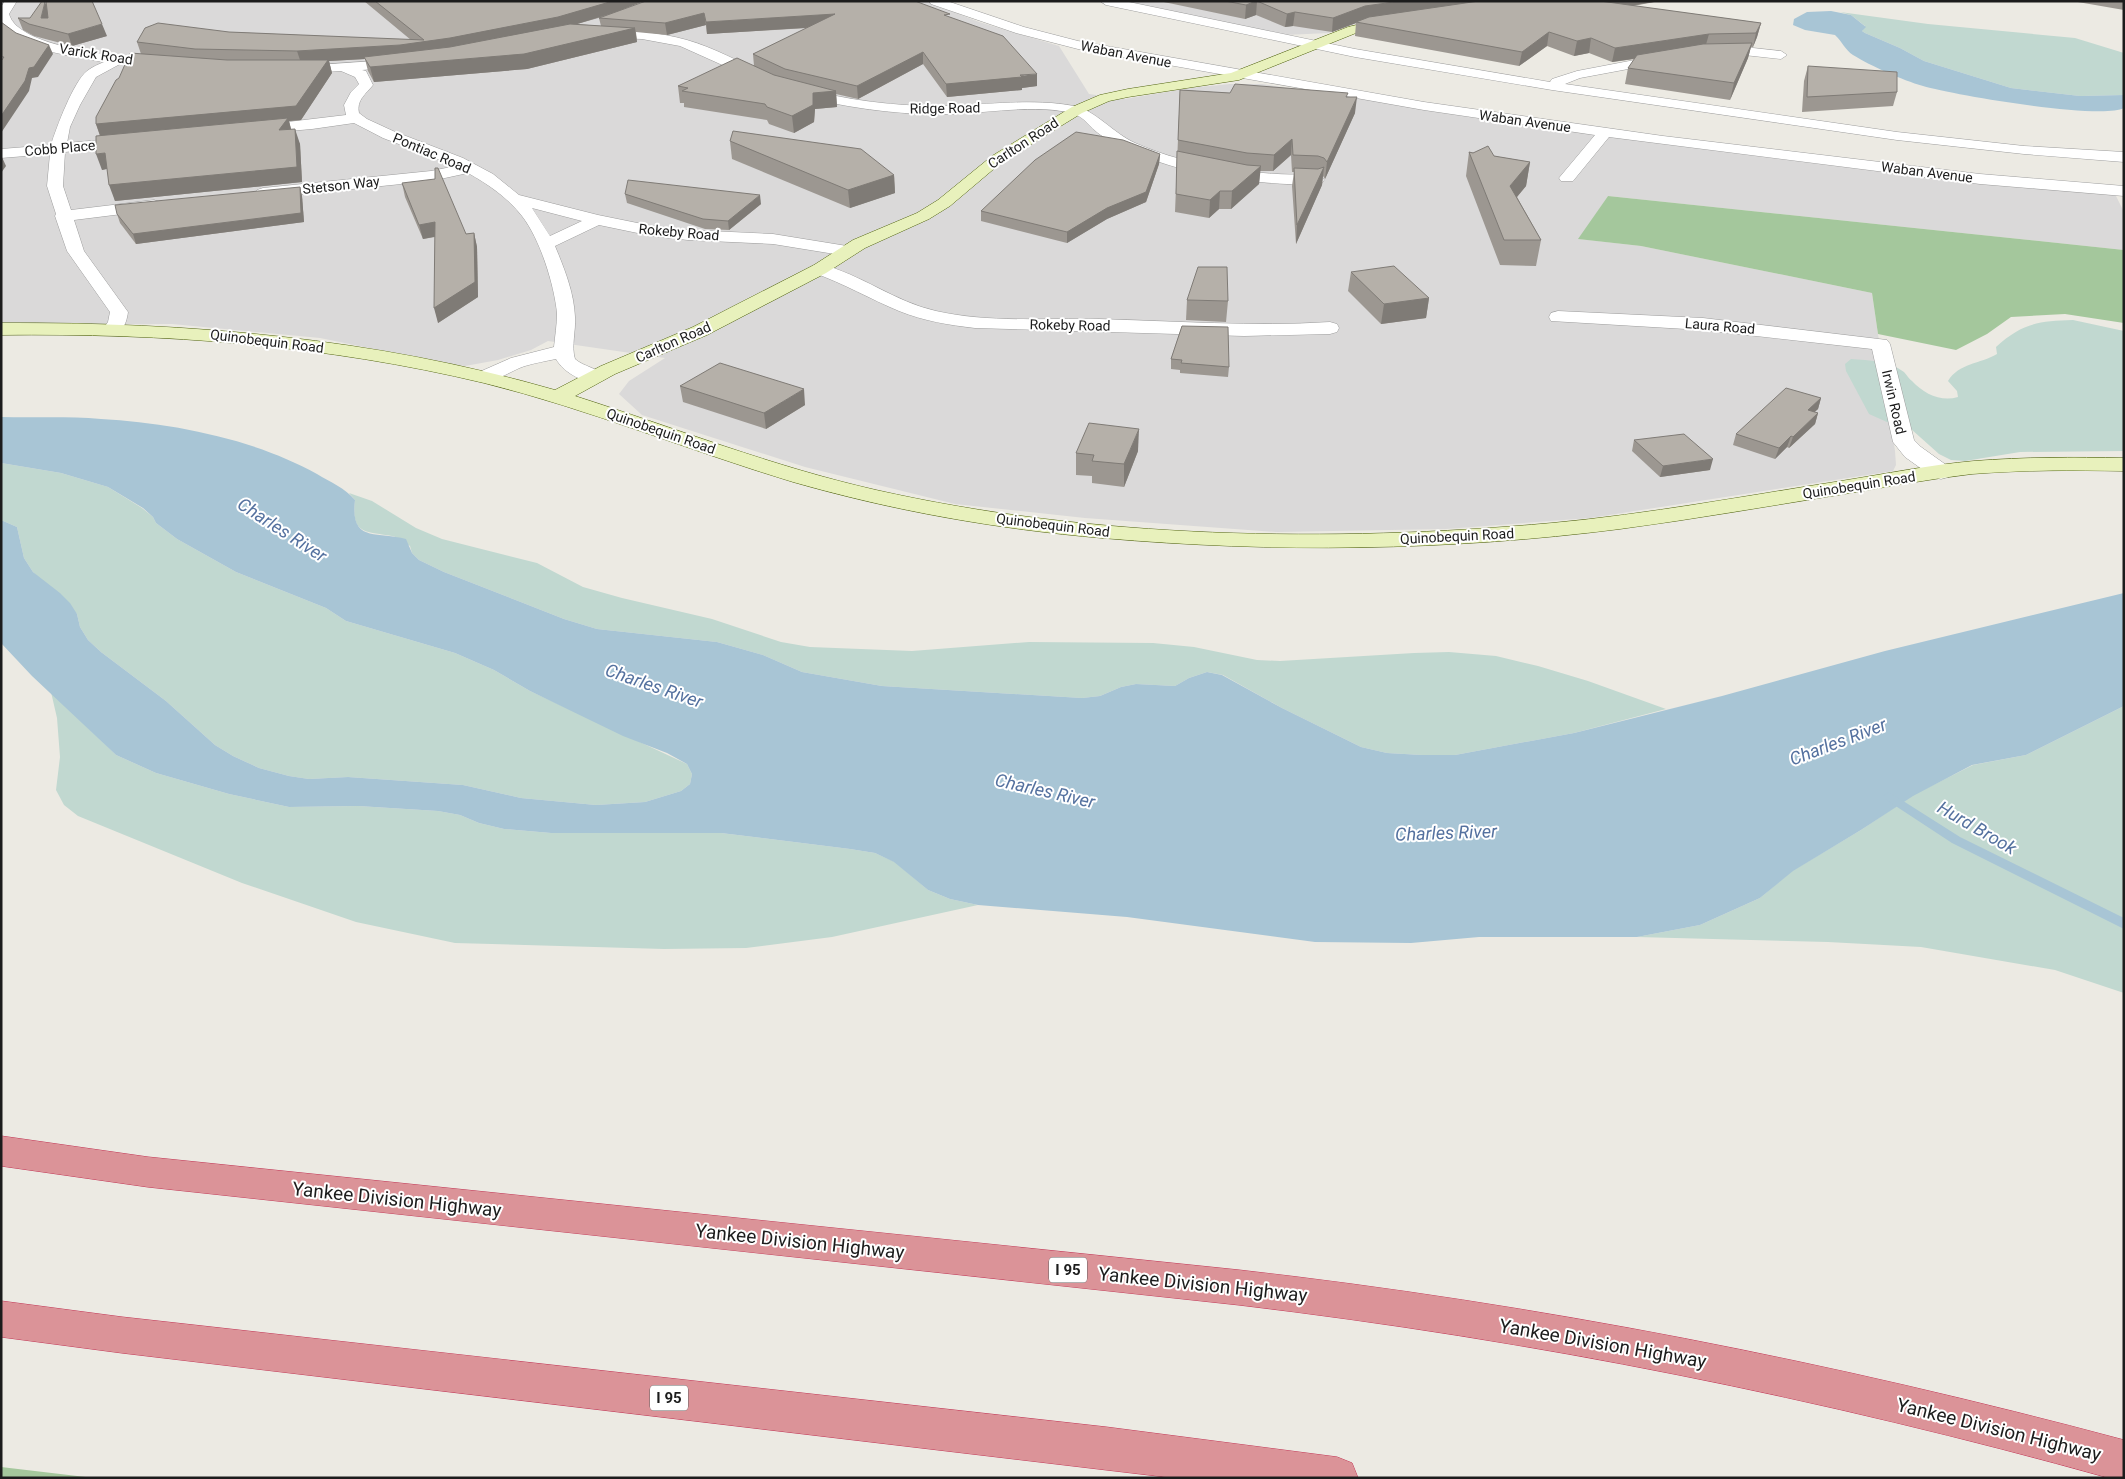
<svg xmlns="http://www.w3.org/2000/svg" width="2125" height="1479" viewBox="0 0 2125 1479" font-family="Roboto,sans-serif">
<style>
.residential{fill:#dad9d9}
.forest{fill:#a4c79c}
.wetland{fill:#c1d8d0}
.water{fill:#a8c5d5}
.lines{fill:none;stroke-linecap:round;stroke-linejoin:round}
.stream{fill:#a8c5d5;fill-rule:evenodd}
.street-casing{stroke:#9d9d9d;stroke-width:1}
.secondary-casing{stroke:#526411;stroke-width:1}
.highway-casing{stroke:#c23857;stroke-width:1}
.street{fill:#fff;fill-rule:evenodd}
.secondary{fill:#e8f1bc;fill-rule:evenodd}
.highway{fill:#db9398;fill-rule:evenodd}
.wall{fill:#9c9791;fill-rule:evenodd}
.shaded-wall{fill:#7f7b76}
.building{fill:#b5b0a9;stroke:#7f7b76}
.labels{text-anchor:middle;stroke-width:4;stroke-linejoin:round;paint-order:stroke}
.far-street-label{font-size:14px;fill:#1c1c1c;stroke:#fff}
.shield{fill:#fff;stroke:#606060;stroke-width:1}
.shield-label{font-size:15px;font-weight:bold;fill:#1c1c1c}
.water-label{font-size:18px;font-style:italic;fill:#54719f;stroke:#fff}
.near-street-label{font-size:19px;fill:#1c1c1c;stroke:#fff}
</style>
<rect width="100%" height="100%" fill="#eceae3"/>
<g class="residential">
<polygon points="1,1 926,1 979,22 1059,46 1089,94 1125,99 1190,88 1230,84 1262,84 1567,130 2115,194 2124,212 2124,250 1608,196 1579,239 1641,246 1872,293 1895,451 1896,465 1893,471 1590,518 1446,529 1277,532 1085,518 955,504 805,467 642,415 619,394 629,381 665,358 548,341 531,350 498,360 465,366 447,364 320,338 172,324 1,325"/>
<polygon points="1122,1 1508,1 1384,17 1339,28 1329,33 1285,35"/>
</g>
<g class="forest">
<polygon points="1608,196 2124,250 2124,323 2065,314 2011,317 1987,334 1956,350 1878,334 1872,293 1641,246 1578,239"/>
<polygon points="1,1467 94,1478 1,1478"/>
</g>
<g class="wetland">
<polygon points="1840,12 1928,24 2075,38 2124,53 2124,95 2080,96 2011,88 1924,61 1900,48 1865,33 1862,31 1865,26 1851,15"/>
<path d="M 2073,320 L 2124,331 L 2124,451 L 2020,452 L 1965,461 L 1951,460 L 1939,454 L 1911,429 L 1887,422 L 1869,414 L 1846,371 L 1845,364 L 1851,359 C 1869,360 1889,361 1904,372 C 1907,375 1909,379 1912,381 C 1924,394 1941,402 1958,397 L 1957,391 L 1948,381 C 1959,363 1980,364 1997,354 L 1996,347 C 2022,323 2039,321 2073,320 Z"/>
<polygon points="1,463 61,473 108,487 142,508 153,517 156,523 177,539 236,572 326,608 346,621 455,653 494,670 530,691 687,764 692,774 690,784 681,791 645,802 596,805 521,798 463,785 348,777 309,779 289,776 259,768 233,756 215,745 166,701 101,652 88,640 80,627 77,614 33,572 24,558 17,527 1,520"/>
<path d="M 349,493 L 372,501 L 416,528 L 442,539 L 537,563 L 583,587 L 622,598 L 712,619 L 781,642 L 810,647 L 912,651 L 1029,642 L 1153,643 L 1194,647 L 1257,660 L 1280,661 L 1414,653 L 1449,652 L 1496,656 L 1538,666 L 1588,681 L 1666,709 L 1574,733 L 1455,755 L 1422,755 L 1387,753 L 1361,747 L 1282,708 L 1223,675 L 1207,672 L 1189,678 L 1175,686 L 1136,684 L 1121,687 L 1100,696 L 1082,698 L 882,686 L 802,672 L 763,655 L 717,642 L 597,629 L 564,619 L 444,572 L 419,560 L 412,553 L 410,546 C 404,542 398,537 392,536 C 365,531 351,535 355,500 Z"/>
<polygon points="51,692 116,755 156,773 229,794 289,807 358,806 438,811 460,815 479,823 504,829 551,833 721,833 850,849 875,853 895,862 928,890 950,899 978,905 832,937 746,948 664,949 455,943 356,922 242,883 78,816 64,805 56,790 60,757 57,718"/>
<polygon points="2124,706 2124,993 2055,970 1921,947 1828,942 1637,937 1700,925 1760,898 1792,871 1861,830 1913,795 1973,765 2026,755"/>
</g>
<g class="water">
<path d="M 1831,11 L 1851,15 L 1866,27 L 1862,31 L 1865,33 L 1900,48 L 1924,61 L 2011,88 L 2080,96 L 2124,95 L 2124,108 C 2101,120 1953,95 1923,86 C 1902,80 1871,66 1853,55 C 1845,50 1842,41 1835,35 L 1805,30 L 1793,25 L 1794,19 L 1807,12 Z"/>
<path d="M 1,417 C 34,418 68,416 101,419 C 172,423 255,439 317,474 C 330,482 345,488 355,500 C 350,543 376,531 406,539 L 412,553 L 419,560 L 444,572 L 564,619 L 597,629 L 717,642 L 763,655 L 802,672 L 882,686 L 1082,698 L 1100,696 L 1121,687 L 1136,684 L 1175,686 L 1189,678 L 1207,672 L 1222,675 L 1282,708 L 1361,747 L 1387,753 L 1422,755 L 1455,755 L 1574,733 L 1722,696 L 1885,651 L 2124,593 L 2124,706 L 2026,755 L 1972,765 L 1913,796 L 1861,830 L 1793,871 L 1760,898 L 1700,925 L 1637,937 L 1479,937 L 1411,943 L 1315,942 L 1127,917 L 978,905 L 950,899 L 928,890 L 894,862 L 875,853 L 850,849 L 721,833 L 551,833 L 504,829 L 479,823 L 460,815 L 438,811 L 358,806 L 289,807 L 229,794 L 156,773 L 116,755 L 32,676 L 1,643 L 1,520 L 17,527 L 24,558 L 33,572 L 60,593 L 70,603 L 77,614 L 80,627 L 88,640 L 101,652 L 166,701 L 215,745 L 233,756 L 259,768 L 289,776 L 309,779 L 348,777 L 463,785 L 521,798 L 596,805 L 645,802 L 681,791 L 690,784 L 692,774 L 687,764 L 667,753 L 623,736 L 530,691 L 494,670 L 455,653 L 346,621 L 326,608 L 236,572 L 177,539 L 156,523 L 153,517 L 143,508 L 108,487 L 61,473 L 1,463 Z"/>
</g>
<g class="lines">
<polygon class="stream" points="1889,792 1960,837 2124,918 2124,929 1952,843 1885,799 1883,796"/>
<g class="street-casing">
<g id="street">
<path d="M 5,1 L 17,1 L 9,14 C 19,50 131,57 164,61 L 171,65 L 164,69 L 120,64 L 96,77 L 80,105 L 70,127 L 67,143 L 134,137 L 139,138 L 141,141 L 139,144 L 134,145 L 65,152 L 63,186 L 71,210 L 154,200 L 160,202 L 162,205 L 160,208 L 154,210 L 74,220 L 84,251 L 128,312 C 126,326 121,337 105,333 L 103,329 L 108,322 L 110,312 L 67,251 L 55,216 L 56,214 L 47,186 L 50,154 L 1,158 L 1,149 L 51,145 C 56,128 74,81 87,71 C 92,67 99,64 104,62 C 73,56 23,51 1,26 L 1,7 Z"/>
<polygon points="929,1 947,1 1024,27 1078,41 1424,102 1663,136 1980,174 2124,186 2124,196 1980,184 1609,137 1573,181 1561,181 1559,178 1595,135 1424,110 1078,49 1016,33 931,4"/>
<polygon points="1100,1 1124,1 1355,49 1550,82 1552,79 1577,71 1666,54 1673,58 1671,61 1580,78 1565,84 1897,132 2024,146 2124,152 2124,162 2024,154 1897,140 1552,90 1355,57 1106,5"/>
<path d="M 599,30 C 629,30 658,32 687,40 C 715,48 741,63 768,75 L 770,78 L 768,81 L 758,81 L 680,46 L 642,39 L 595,37 L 593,34 Z"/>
<polygon points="1744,47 1781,51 1787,55 1781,59 1744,55 1711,56 1705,52 1711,48"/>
<path d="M 403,59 L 408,60 L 410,63 L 408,66 L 362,70 L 366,71 L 373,85 C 366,94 356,100 359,113 L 367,119 L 393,131 L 463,158 L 493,174 L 519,195 L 598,215 L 652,226 L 688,230 L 773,234 L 847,246 L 853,247 L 856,251 L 853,255 L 847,256 L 773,244 L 688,240 L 652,236 L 599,225 L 555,246 C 564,268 574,292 575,317 C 576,331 571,346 575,359 C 584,367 599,368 605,377 L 602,381 C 585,385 564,373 556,359 C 546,361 535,363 525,366 C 509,371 494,385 477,381 L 474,377 L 477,373 L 511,358 L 554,347 C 555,336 557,325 557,313 C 554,284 540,239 522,216 C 508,198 488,184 468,173 L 431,181 L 263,198 L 257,196 L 255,193 L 257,190 L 263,188 L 431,171 L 456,166 L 383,138 L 354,123 L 312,129 L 254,134 L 249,133 L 247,130 L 249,127 L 254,126 L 346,115 L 344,105 L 351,92 L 359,84 L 355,77 L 341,71 L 294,74 L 287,70 L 289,67 ZM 532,208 L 582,221 L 550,236 Z"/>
<path d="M 800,88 C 848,100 896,107 946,106 C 989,105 1032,98 1074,106 C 1095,110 1113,133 1135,143 C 1192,168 1254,175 1316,175 L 1322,177 L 1324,180 L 1322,183 L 1316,185 C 1251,184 1184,176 1124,148 C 1114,144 1106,139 1098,133 C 1090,127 1084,117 1074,114 C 1038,103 983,114 945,114 C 894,115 845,107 795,95 L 793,92 L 795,89 Z"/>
<path d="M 820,264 C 861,274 895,302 936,311 C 989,323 1045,318 1099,319 C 1176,321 1253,327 1330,322 L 1337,324 L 1339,328 L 1337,332 L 1330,334 L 1244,336 L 975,328 C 949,325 924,321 899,311 C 870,299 843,283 814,273 L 811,269 L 814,265 Z"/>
<polygon points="1558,311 1703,318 1887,340 1890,344 1914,440 1921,447 1949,467 1952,472 1949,477 1941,479 1933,477 1905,457 1893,442 1872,349 1703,330 1551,321 1549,317 1551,313"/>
</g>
</g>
<g class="secondary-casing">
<path id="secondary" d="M 1391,17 L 1395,18 L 1397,21 L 1395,24 L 1356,33 L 1239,80 L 1128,97 L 1109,101 L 1082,113 L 1002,162 L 950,206 L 929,219 L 865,248 L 826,273 L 707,335 L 615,374 L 575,396 C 675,428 774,467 876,490 C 1093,539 1331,543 1552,523 C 1649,514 1745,496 1841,481 C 1885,474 1929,465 1974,461 C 2024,457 2074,457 2124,458 L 2124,471 C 2073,470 2023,470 1972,474 C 1929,479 1887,487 1844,494 C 1769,506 1695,519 1620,529 C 1448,551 1274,553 1102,538 C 997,529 894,511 793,482 C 690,451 589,409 484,383 C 326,345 164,333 1,335 L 1,323 C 188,322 375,338 555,390 L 601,366 L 693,327 L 814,265 L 853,240 L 917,213 L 938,200 L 992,156 L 1072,107 L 1100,95 L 1128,89 L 1231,73 L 1348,27 Z"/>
</g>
<g class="highway-casing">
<g id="highway">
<path d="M 1,1136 L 148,1157 L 1239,1270 C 1538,1304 1833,1362 2124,1440 L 2124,1478 L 2109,1478 C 1823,1398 1533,1340 1239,1305 L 148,1187 L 1,1166 Z"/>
<polygon points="1,1301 122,1317 1106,1427 1337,1457 1352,1463 1358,1478 1174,1478 122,1353 1,1337"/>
</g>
</g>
<use href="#street" class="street"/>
<use href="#secondary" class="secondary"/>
<use href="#highway" class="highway"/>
</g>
<g class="wall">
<path d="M 364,1 L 644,1 L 623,9 L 950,17 L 1037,86 L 1022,88 L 1022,90 L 947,97 L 923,64 L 858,99 L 836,94 L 837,107 L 815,109 L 814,122 L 794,133 L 769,124 L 767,120 L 684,107 L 684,103 L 680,103 L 678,86 L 754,66 L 753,54 L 807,28 L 707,34 L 706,25 L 667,35 L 636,32 L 637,42 L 527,69 L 374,82 L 368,71 L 365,59 L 329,61 L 332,73 L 301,120 L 289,121 L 291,129 L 300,144 L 302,182 L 115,201 L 107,169 L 102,170 L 100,136 L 96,124 L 141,54 L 137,42 L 229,32 L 411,40 ZM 609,15 L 599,18 L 601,26 L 577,24 Z"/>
<polygon points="1159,1 1660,1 1633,6 1761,23 1757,37 1753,47 1751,47 1748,58 1730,100 1625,84 1628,68 1635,59 1612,62 1589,53 1574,56 1547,46 1519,66 1355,36 1356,23 1332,32 1293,26 1285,27 1256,15 1245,19"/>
<polygon points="2072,1 2124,1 2124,10"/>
<polygon points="18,18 107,36 72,46 34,36 23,30"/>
<polygon points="1808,66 1897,92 1893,106 1802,112 1804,81"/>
<polygon points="1180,90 1230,93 1348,97 1355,113 1325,179 1323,176 1322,185 1296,244 1292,186 1294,172 1292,172 1291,155 1273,171 1260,171 1259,184 1231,209 1219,209 1209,218 1175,212"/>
<polygon points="730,141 894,175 895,193 850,208 732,159"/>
<polygon points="1469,152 1530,162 1526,186 1517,197 1541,240 1536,266 1500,265 1466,176"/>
<polygon points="1160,154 1159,164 1146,202 1107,219 1067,243 981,221 981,211"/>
<polygon points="402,183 466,234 474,233 477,247 478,297 438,323 435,237 423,239 405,197"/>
<polygon points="300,187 302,196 304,222 136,244 120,223 117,214"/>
<polygon points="625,194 761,204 729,230 705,229 627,203"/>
<polygon points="1351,272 1429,298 1426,318 1381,324 1348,291"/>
<polygon points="1187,300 1228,301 1226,322 1186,320"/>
<polygon points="1182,326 1229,367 1228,377 1180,373 1180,370 1171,369 1171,359"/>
<polygon points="680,386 805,405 766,429 683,402"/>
<polygon points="1821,398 1818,409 1814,412 1818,413 1815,424 1789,448 1787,447 1775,459 1733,445 1736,434"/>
<polygon points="1634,440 1710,470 1660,477 1632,451"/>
<polygon points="1138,451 1124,487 1092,483 1092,476 1076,475 1076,453"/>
</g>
<g class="shaded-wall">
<polygon points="613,1 644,1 616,12 561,29 453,50 364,57 365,59 329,61 332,73 301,120 289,121 292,133 101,138 96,124 301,63 297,51 400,45"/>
<polygon points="1257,1 1256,15 1245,19 1246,5"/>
<polygon points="1401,1 1490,1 1356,22 1356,23 1332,32 1333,18 1365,6"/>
<polygon points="1591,1 1659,1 1588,13"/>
<polygon points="45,2 50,14 46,28 41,18"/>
<polygon points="1295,12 1293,26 1285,27 1287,14"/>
<polygon points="704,13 706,25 667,35 665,23"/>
<polygon points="835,14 836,26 707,34 706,22"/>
<polygon points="1761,23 1757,37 1753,47 1756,33"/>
<polygon points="102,24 107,36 72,46 68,34"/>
<polygon points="635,28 637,42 527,69 374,82 370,67"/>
<polygon points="1549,32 1547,46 1519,66 1522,52"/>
<polygon points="1709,34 1705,48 1612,62 1615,48"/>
<polygon points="1591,38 1589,53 1574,56 1577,41"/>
<polygon points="1752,43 1748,58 1730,100 1734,83"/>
<polygon points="49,45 53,54 38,77 32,78 29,91 1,133 1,116 29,68"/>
<polygon points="923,52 923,64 858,99 857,86"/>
<polygon points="1037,74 1037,86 1022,88 1022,90 947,97 946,84"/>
<polygon points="836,91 837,107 815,109 814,122 794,133 792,116 813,93"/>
<polygon points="1357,97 1355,113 1325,179 1327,162"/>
<polygon points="295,129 300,144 302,182 115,201 109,185"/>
<polygon points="1292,139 1291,155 1273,171 1274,155"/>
<polygon points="105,153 110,168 102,170 96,154"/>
<polygon points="1160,154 1159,164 1146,202 1107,219 1067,243 1067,232"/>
<polygon points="1,155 6,166 1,173"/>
<polygon points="1530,162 1526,186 1506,210 1510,186"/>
<polygon points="1261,166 1259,184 1231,209 1232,191"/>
<polygon points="1324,167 1322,185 1296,244 1297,225"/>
<polygon points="894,175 895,193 850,208 848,190"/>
<polygon points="300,187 302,196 304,222 136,244 133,234"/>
<polygon points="1220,191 1219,209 1209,218 1210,200"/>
<polygon points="760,195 761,204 729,230 728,221"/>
<polygon points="435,222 438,236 423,239 419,225"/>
<polygon points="474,233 477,247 478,297 438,323 434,308"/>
<polygon points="1429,298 1426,318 1381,324 1384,304"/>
<polygon points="804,389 805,405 766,429 764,413"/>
<polygon points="1821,398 1818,409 1805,421 1808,410"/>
<polygon points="1818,413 1815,424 1789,448 1793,437"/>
<polygon points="1139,429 1138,451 1124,487 1124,464"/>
<polygon points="1791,436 1787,447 1775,459 1779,448"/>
<polygon points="1713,459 1710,470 1660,477 1663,466"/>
</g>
<g class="building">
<polygon points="42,1 45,2 41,18 48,18 46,1 92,1 102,24 68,34 29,24 18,18 30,18"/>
<polygon points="375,1 613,1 558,17 450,38 400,45 297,51 195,49 137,42 145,28 158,23 229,32 424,40"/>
<polygon points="646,1 915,1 950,14 944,15 1003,36 1037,74 1020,75 1022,77 946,84 923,52 857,86 785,69 753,54 835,14 706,22 704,13 665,23 599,18"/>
<polygon points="1225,1 1256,1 1246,5"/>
<polygon points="1257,1 1401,1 1365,6 1333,18 1295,12 1287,14"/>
<polygon points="1479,1 1600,1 1761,23 1756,33 1709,34 1615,48 1591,38 1577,41 1549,32 1522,52 1356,22 1369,17"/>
<polygon points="1,22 16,33 49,45 34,67 29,68 25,81 1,116 1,61 4,57 1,57"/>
<polygon points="570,24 635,28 524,54 370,67 364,57 450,47"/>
<polygon points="1752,43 1734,83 1628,68 1637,55 1703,44"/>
<polygon points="130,53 227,60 328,60 296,106 96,124 96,117 116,80 119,78"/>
<polygon points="737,58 774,75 836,91 813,93 813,105 792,116 767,107 765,104 682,91 688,88 678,86"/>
<polygon points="1808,66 1897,72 1897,92 1807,97"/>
<polygon points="1235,84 1348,93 1346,97 1357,97 1327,162 1324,158 1318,156 1293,155 1292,139 1274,155 1247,153 1178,140 1180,90 1230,93"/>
<polygon points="288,118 279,130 295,129 297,167 109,185 105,153 96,154 96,136"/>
<polygon points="733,131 861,149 894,175 848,190 730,141"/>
<polygon points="1076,132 1123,140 1160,154 1146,192 1107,208 1067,232 981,211 1035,160"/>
<polygon points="1488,146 1494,156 1530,162 1510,186 1541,240 1504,240 1469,152 1473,153"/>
<polygon points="1177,151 1247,165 1261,166 1232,191 1220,191 1210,200 1176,194"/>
<polygon points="1324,167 1297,225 1294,168 1318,169"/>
<polygon points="435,168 438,168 466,234 474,233 475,282 434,308 435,222 419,225 402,183 435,179"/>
<polygon points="628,180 760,195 728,221 703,219 625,194"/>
<polygon points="300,187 301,213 133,234 117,214 115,205"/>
<polygon points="1394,266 1429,298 1384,304 1351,272"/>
<polygon points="1198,267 1227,267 1228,301 1187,300"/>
<polygon points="1182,326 1228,327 1229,367 1181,363 1182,360 1171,359"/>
<polygon points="720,363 804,389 764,413 680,386"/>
<polygon points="1786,388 1821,398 1808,410 1818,413 1793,437 1791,436 1779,448 1736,434"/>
<polygon points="1089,423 1139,429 1124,464 1092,461 1094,455 1076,453"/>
<polygon points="1684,434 1713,459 1663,466 1634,440"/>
</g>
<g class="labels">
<g class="far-street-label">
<text transform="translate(96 54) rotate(9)" y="5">Varick Road</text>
<text transform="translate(1126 54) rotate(11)" y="5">Waban Avenue</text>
<text transform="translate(945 108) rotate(-1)" y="5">Ridge Road</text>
<text transform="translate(1525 121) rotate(8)" y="5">Waban Avenue</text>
<text transform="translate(1023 143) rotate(-33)" y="5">Carlton Road</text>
<text transform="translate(60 148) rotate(-5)" y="5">Cobb Place</text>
<text transform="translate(432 153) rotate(23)" y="5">Pontiac Road</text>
<text transform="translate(1927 172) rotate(7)" y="5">Waban Avenue</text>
<text transform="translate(341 185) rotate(-6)" y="5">Stetson Way</text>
<text transform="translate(679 232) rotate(5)" y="5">Rokeby Road</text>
<text transform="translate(1070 325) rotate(1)" y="5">Rokeby Road</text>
<text transform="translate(1720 326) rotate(5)" y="5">Laura Road</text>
<text transform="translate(267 341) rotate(7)" y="5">Quinobequin Road</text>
<text transform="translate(673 342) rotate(-24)" y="5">Carlton Road</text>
<text transform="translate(1894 402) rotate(77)" y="5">Irwin Road</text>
<text transform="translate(661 431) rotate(19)" y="5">Quinobequin Road</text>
<text transform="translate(1859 485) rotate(-9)" y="5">Quinobequin Road</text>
<text transform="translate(1053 525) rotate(7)" y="5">Quinobequin Road</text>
<text transform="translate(1457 536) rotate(-3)" y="5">Quinobequin Road</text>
</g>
<g class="shield">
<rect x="1049" y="1257.5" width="38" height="25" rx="4"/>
<rect x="650" y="1385.5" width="38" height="25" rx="4"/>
</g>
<g class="shield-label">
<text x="1068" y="1275">I 95</text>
<text x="669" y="1403">I 95</text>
</g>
<g class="water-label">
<text transform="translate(282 530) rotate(33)" y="6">Charles River</text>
<text transform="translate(654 686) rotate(19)" y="6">Charles River</text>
<text transform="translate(1838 742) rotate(-21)" y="6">Charles River</text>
<text transform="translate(1045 791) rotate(13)" y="6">Charles River</text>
<text transform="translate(1977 828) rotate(30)" y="6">Hurd Brook</text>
<text transform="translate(1446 833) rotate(-2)" y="6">Charles River</text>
</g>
<g class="near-street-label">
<text transform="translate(397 1199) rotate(6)" y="7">Yankee Division Highway</text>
<text transform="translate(800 1241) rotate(6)" y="7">Yankee Division Highway</text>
<text transform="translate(1203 1284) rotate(6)" y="7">Yankee Division Highway</text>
<text transform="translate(1603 1343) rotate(10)" y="7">Yankee Division Highway</text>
<text transform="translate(1999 1429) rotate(14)" y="7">Yankee Division Highway</text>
</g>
</g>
<rect width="2125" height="1479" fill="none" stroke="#1c1c1c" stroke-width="5"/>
</svg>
